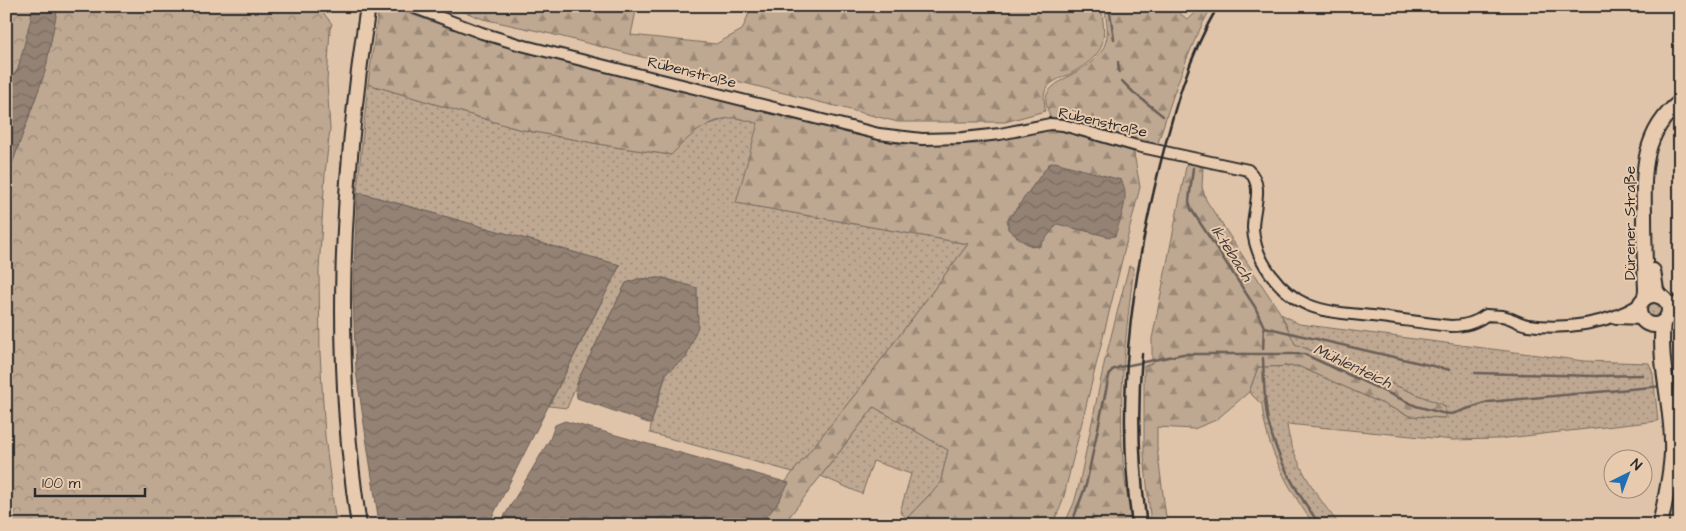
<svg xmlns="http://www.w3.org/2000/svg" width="1686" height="531" viewBox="0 0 1686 531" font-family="'Architects Daughter',sans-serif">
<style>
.grass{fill:url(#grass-dots);stroke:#756a5e}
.forest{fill:url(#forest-firs);stroke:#756a5e;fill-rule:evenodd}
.park{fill:url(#park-crowns);stroke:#756a5e}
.water{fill:url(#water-waves);stroke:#6a5f57}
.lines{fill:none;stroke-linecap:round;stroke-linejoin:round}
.stream{stroke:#6a5f57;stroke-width:2.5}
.minor-casing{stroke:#2b2b2b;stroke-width:14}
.major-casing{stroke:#2b2b2b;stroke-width:18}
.minor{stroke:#e8caae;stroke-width:10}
.major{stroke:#e8caae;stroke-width:14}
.rail{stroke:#2b2b2b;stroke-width:2.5}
.labels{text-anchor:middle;stroke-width:4;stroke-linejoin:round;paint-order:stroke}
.street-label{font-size:15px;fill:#2b2b2b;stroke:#e8caae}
.water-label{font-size:16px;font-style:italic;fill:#403c3a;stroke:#e8caae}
</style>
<defs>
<pattern id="grass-dots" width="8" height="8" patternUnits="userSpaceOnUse" patternTransform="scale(1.25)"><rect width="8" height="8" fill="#bfa892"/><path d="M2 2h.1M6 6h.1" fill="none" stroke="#9b8977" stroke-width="1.8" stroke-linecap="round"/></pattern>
<pattern id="forest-firs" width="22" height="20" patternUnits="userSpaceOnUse" patternTransform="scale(1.25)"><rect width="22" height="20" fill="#bfa892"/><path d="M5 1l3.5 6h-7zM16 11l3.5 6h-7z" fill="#9b8977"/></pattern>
<pattern id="park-crowns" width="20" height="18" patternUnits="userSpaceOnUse" patternTransform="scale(1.25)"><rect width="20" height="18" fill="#bfa892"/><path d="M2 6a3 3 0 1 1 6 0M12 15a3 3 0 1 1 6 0" fill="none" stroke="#9b8977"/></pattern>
<pattern id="water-waves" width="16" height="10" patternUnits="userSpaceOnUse" patternTransform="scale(1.25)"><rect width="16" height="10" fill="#948274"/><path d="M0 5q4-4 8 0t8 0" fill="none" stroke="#796b5f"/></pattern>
</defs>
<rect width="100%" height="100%" fill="#e0c4a9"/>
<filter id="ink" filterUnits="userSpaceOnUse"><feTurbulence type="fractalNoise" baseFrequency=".02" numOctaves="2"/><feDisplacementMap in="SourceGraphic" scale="10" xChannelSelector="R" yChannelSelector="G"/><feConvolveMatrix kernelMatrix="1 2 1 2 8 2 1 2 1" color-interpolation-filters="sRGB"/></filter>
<g filter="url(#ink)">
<g class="grass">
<polygon points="368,84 518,129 615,147 671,155 684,141 703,126 732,117 759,123 737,203 968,244 857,392 793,472 650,433 651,424 667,372 673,369 664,278 638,279 626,283 579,378 567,408 549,406 620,265 357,192"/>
<circle cx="1654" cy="310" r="11"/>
<path d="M 1281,314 L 1299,324 L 1584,361 L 1649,363 L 1653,374 L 1658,421 L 1498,439 L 1453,440 L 1287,424 C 1289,455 1319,501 1340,525 L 1314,525 C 1289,489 1266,450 1262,405 L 1249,392 L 1258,367 L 1298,366 L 1410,416 L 1444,418 L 1445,406 L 1295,344 Z"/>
<polygon points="874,407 948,450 940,484 907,518 900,512 911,474 873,461 862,494 821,476"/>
</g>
<g class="forest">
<path d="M 379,6 L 392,8 L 492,42 L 893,143 L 975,144 L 1036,133 L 1058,128 L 1133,148 L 1140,187 L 1067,483 C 1064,498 1060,513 1050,525 L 930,525 L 907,518 L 940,484 L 948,450 L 874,407 L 783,525 L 753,525 L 793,472 L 857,392 L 968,244 L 736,203 L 758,123 C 750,122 739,117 731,118 C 706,120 687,138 671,155 L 615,147 L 518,129 L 368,84 ZM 1049,164 L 1031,246 L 1008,229 L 1008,220 Z"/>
<path d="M 450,6 L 637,6 L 631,35 L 716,44 L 742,30 L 752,6 L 1101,6 C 1107,45 1105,54 1070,74 C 1063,77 1055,80 1049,85 C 1041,96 1045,99 1045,111 L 1005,122 L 898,122 L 547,33 L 483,19 Z"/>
<path d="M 1104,6 L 1171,6 L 1188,20 L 1202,6 L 1212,6 C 1187,50 1172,98 1157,146 L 1078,124 L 1051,120 C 1049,113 1045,104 1046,98 C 1049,77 1098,72 1106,41 C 1109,30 1106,17 1104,6 Z"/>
<polygon points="1187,162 1203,166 1202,187 1206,200 1281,314 1295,344 1445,406 1445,418 1410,416 1298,366 1258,367 1249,392 1216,420 1194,429 1157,427 1157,448 1167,525 1151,525 1144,455 1144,366 1152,363 1152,339"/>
<path d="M 1129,266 L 1134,267 C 1126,331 1118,396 1123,461 C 1124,482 1129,504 1133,525 L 1064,525 L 1074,503 L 1079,485 L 1104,364 Z"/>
</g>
<polygon class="park" points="6,6 318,6 332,24 330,29 327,82 330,129 325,174 319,270 320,353 325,436 336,525 6,525"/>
<g class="water">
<polygon points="32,6 58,6 45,72 6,181 6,106 12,77 18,69 31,18"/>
<path d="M 1055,162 L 1121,180 C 1131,196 1120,219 1115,236 L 1110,237 L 1057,224 L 1039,247 C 1027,247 1017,237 1008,229 L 1008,220 L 1049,164 Z"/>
<polygon points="357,192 620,265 488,525 379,523 356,371 353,297"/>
<polygon points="664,278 697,288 698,326 686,358 666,372 651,424 577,398 576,389 579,378 626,283 638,279"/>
<polygon points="565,421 789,483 777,504 760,525 499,525 550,439 555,425"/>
</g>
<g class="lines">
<g class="stream">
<polyline points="1109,6 1114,39"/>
<polyline points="1118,62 1119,72"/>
<polyline points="1122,81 1136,95"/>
<polyline points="1138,96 1163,116"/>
<polyline points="1193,168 1189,201 1191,209 1255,307 1264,327 1263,349"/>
<polyline points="1264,327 1450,370"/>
<path d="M 1263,358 C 1264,379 1264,401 1268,421 C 1277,460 1297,493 1320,525"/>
<polyline points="1475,373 1595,376 1643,375"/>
<polyline points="1671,386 1680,386"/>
<polyline points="1071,525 1086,485 1109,376 1112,370 1120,367 1183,354 1304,354 1416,406 1442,413 1452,414 1488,402 1663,386"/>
</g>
<g class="minor-casing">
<g id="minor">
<path d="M 410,6 L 482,33 L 521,45 L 879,134 L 922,139 L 963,138 L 1000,134 L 1050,124 L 1063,125 L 1137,146 L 1248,170 C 1265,186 1253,207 1253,228 C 1254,259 1280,293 1308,305 C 1328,313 1350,314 1372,316 C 1398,319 1424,323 1451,326 C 1464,326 1476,323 1486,315 C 1493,316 1500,315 1506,317 C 1513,319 1520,324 1528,325 C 1565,330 1608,324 1640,304"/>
<polyline points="1666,302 1680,303"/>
<polyline points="1667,317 1680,311"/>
<polyline points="1616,318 1642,319"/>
</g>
</g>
<g class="major-casing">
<g id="major">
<polyline points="1653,271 1656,290 1659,296"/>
<circle cx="1654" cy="310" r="15"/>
<path d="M 1645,298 L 1646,290 C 1645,265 1644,239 1644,214 C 1643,170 1643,132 1680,102"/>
<path d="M 359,525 C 332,353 342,178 368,6"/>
<path d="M 1660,525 C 1665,501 1671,477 1672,452 C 1674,410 1658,365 1663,322"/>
</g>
</g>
<use href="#minor" class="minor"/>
<use href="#major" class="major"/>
<g class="rail">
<path d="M 1142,354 C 1137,411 1139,468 1147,525"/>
<path d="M 1132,525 C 1115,403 1130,288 1159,169 C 1173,113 1188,57 1218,6"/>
</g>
</g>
</g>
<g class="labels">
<g class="street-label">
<text transform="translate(692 72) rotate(14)" y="5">Rübenstraße</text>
<text transform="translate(1103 122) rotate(13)" y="5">Rübenstraße</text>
<text transform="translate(1630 223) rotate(-90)" y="5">Dürener Straße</text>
</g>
<g class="water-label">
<text transform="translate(1233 253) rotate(57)" y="6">Iktebach</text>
<text transform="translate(1353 365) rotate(25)" y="6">Mühlenteich</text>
</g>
</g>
<rect width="1686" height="531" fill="none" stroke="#e8caae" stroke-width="25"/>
<rect x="12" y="12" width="1661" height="506" fill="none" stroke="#2b2b2b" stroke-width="2" filter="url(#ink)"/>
<g transform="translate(1628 474) rotate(42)"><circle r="24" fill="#e8caae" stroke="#9c8a7a"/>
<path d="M0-4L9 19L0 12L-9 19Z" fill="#1f6fb2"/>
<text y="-8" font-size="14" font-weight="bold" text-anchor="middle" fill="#2b2b2b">N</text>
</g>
<path d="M35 488v8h110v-8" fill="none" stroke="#2b2b2b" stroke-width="2.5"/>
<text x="42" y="488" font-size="15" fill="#2b2b2b" stroke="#e8caae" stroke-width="4" paint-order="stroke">100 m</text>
</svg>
